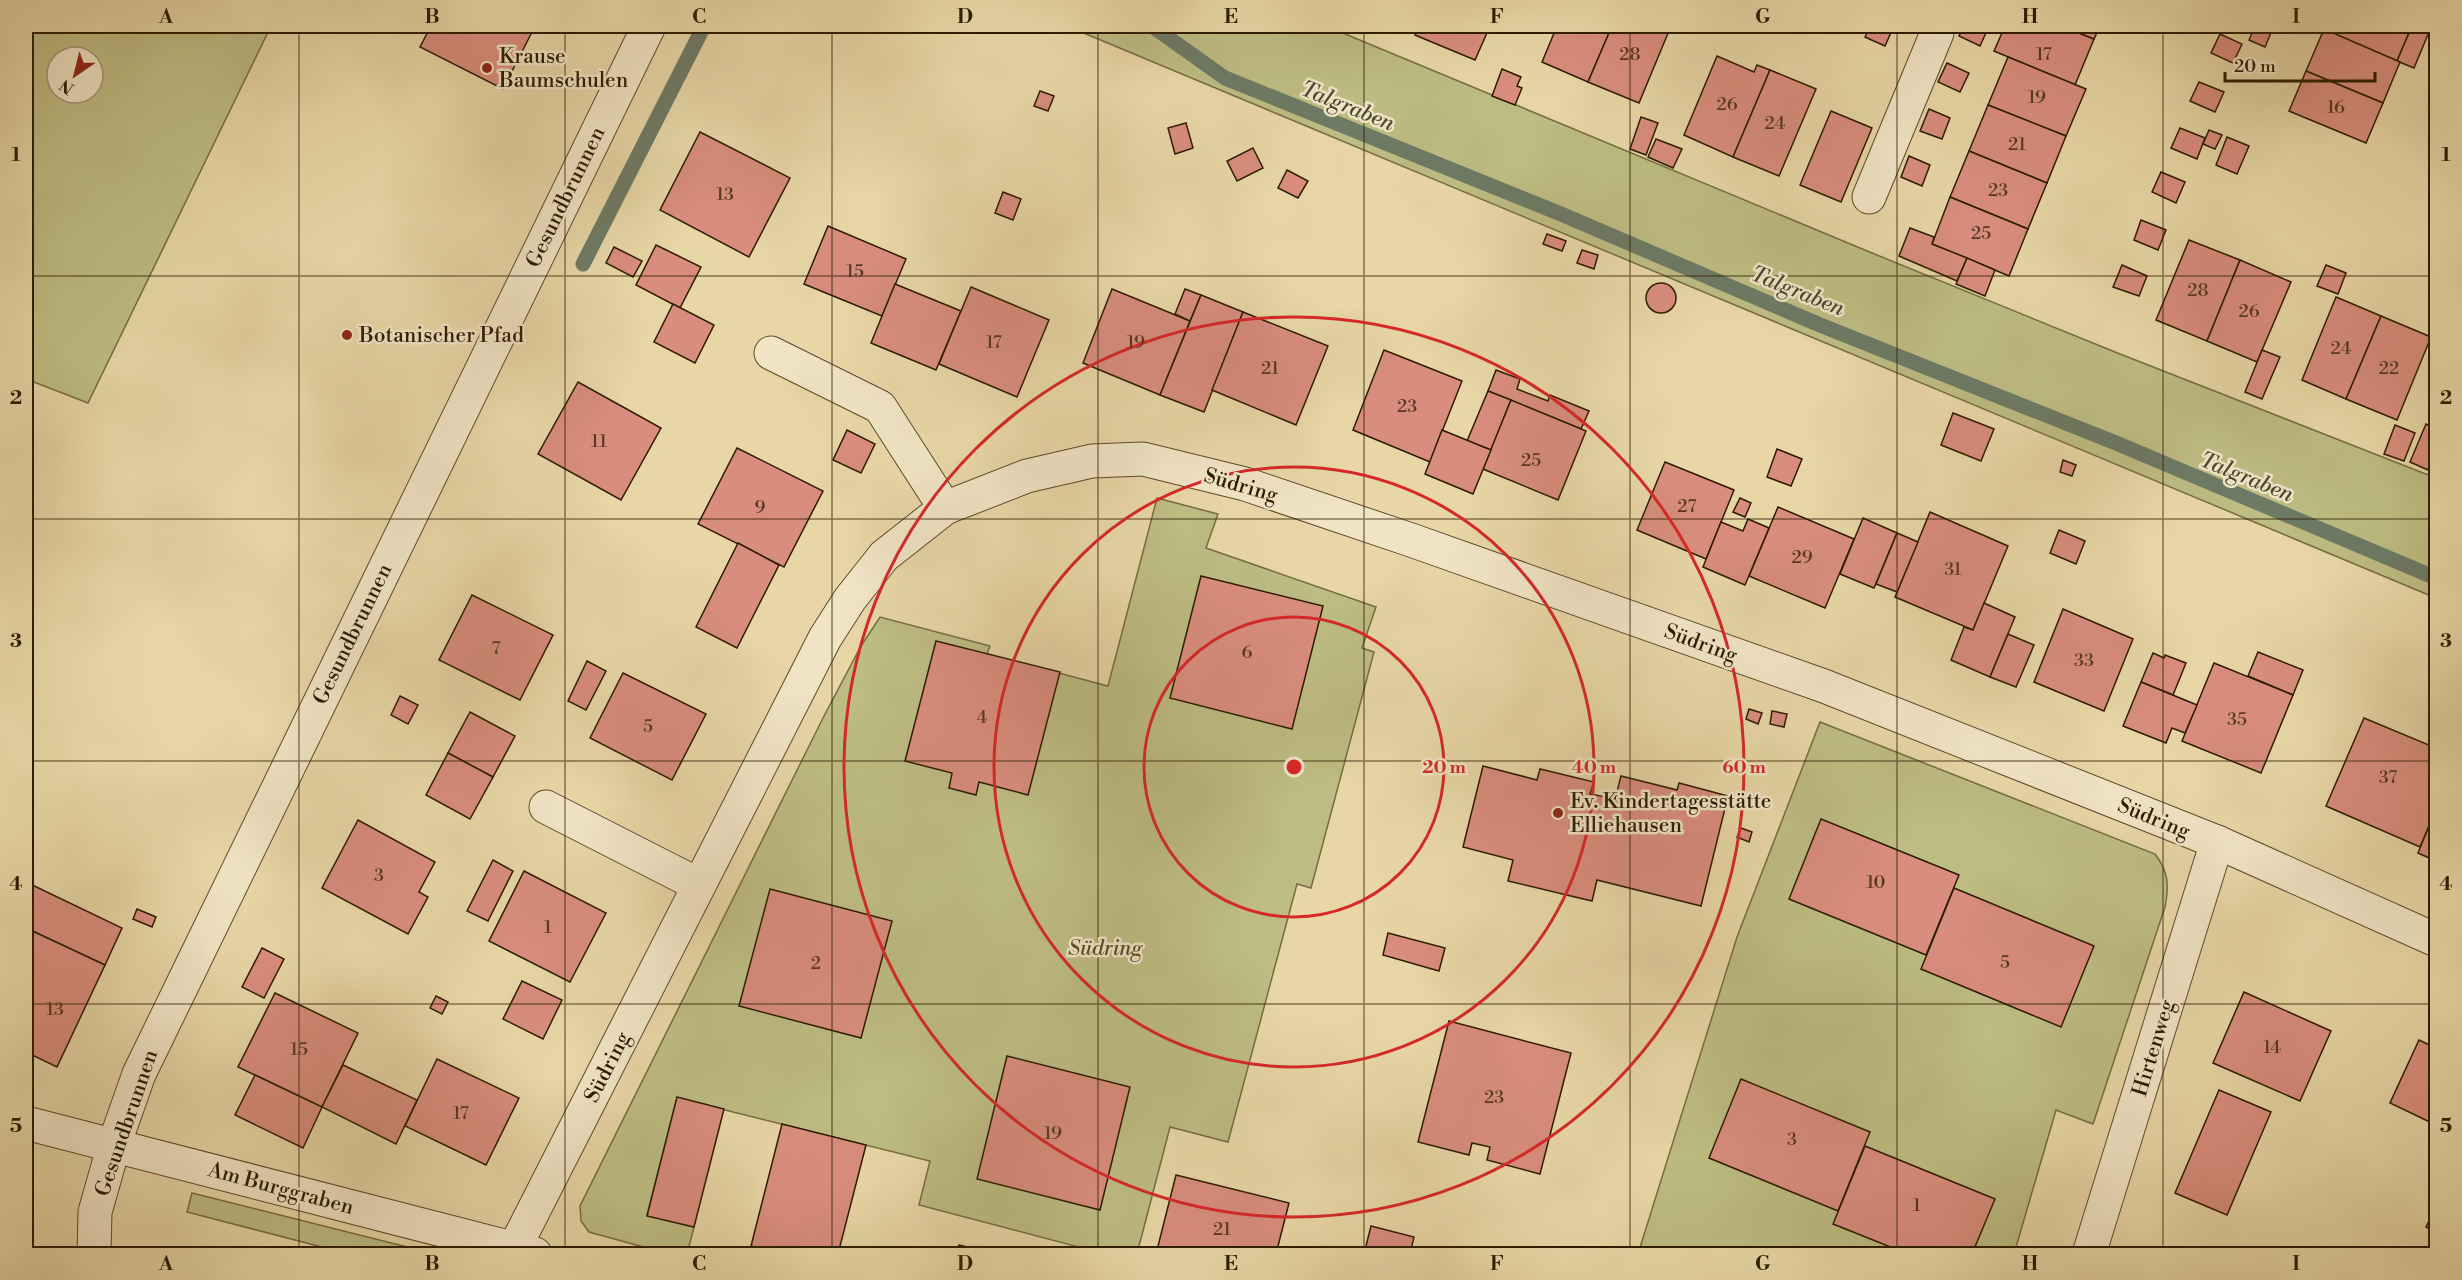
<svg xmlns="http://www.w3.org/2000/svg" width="2462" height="1280" viewBox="0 0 2462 1280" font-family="'Libre Bodoni',serif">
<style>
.green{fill:#bdbc82;stroke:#756c42;stroke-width:1.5;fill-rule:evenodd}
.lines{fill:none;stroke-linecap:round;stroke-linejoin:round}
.stream{stroke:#6d7a64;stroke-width:15}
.building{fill:#d98d7e;stroke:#2d1b01;stroke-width:1.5}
.minor-casing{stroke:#5c4a2a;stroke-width:35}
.minor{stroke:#f0e4c5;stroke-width:33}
.grid{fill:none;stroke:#2d1b01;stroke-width:1.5;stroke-opacity:0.55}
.ring{fill:none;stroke:#d62828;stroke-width:3}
.poi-dot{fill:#8f2418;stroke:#f0e4c5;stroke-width:2}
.labels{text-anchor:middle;stroke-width:5;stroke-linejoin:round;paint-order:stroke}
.number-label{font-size:18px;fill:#583820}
.poi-label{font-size:21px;fill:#2d1b01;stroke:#f0e4c5;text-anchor:start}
.street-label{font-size:21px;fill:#2d1b01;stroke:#f0e4c5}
.park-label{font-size:21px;font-style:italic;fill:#584b28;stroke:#f0e4c5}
.water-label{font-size:22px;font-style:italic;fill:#4d4a33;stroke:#f0e4c5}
.centre{fill:#d62828;stroke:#f0e4c5;stroke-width:3}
.ring-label{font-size:18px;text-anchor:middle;font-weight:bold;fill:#d62828;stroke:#f0e4c5;stroke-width:5;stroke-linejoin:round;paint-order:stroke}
.neatline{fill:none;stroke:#2d1b01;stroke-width:2}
.grid-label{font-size:20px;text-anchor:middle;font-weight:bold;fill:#2d1b01}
</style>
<rect width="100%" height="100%" fill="#e8d6a6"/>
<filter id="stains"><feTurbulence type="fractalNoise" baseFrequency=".00333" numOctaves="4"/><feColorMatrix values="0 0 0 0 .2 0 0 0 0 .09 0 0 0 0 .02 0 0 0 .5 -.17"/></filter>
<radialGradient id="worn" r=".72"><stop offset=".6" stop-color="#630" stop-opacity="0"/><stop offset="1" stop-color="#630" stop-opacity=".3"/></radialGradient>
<g class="green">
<path d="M 26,26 L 271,26 L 88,403 L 26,379 ZM 57,57 L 93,57 L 93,93 L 57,93 Z"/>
<polygon points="1067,26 1326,26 1872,253 2115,352 2436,478 2436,598"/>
<polygon points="1157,498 1218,514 1206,548 1376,607 1362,648 1374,652 1311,888 1297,884 1228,1142 1170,1127 1137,1254 1105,1254 919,1205 930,1161 677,1098 647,1215 694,1227 687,1254 669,1254 589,1232 581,1221 580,1206 823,718 861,646 880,617 990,646 987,654 1108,686"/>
<path d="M 1820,722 L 2155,854 C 2169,872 2169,886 2165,907 L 2093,1124 L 2056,1110 L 2014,1254 L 1638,1254 L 1737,937 Z"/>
<polygon points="192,1193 435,1254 349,1254 187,1212"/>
</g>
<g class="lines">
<g class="stream">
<polyline points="1152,26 1225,78 1561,214 1820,325 2116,443 2436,578"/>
<polyline points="583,264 704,26"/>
</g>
</g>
<g class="building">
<polygon points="431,26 535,26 503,89 420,47"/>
<polygon points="832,26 862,26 859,33"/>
<polygon points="1419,26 1490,26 1475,60 1415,35"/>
<polygon points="1557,26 1612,26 1588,82 1542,62"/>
<polygon points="1612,26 1671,26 1639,103 1588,82"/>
<polygon points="1870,26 1886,26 1893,28 1885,46 1865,37"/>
<polygon points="1964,26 1989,26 1980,46 1959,36"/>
<polygon points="2005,26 2061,26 2094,39 2075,85 1994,51"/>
<polygon points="2061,26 2100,26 2094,39"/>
<polygon points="2255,26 2273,28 2265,47 2249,40"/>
<polygon points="2321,26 2412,26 2397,61 2320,28"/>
<polygon points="2412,26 2429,32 2414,68 2397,61"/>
<polygon points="2324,29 2400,62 2383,103 2306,71"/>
<polygon points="2220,34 2242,44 2233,63 2211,53"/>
<polygon points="1717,56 1754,72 1757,65 1770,70 1733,157 1684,135"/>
<polygon points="2008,57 2086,89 2066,136 1988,105"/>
<polygon points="1947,63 1969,73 1960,92 1938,82"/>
<polygon points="1502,69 1521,77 1517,86 1522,88 1515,105 1492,96"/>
<polygon points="1770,70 1816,89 1779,176 1733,157"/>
<polygon points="2306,71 2383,103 2366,143 2289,111"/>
<polygon points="2199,82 2224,92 2215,112 2190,101"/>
<polygon points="1040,91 1054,96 1048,111 1034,106"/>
<polygon points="1988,105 2066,136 2047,183 1969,151"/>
<polygon points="1929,109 1950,118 1942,139 1920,131"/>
<polygon points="1831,111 1872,128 1841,202 1800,185"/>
<polygon points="1641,117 1658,123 1646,155 1630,149"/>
<polygon points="1186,123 1193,148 1175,154 1168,128"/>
<polygon points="2180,128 2205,138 2197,159 2171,148"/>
<polygon points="2209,130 2222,135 2215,149 2203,144"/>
<polygon points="700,132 790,178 749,257 660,210"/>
<polygon points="2227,137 2249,146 2237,174 2216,165"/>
<polygon points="1656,139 1682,149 1673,168 1648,157"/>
<polygon points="1253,148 1263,168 1237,181 1227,161"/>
<polygon points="1969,151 2047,183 2028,229 1950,197"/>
<polygon points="1909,156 1930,165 1922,186 1901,177"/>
<polygon points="1287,170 1308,181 1298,198 1278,188"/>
<polygon points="2161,172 2185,182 2176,203 2152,192"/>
<polygon points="1003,192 1021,199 1013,220 995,213"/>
<polygon points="1950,197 2028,229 2009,276 1932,244"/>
<polygon points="2141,220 2166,230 2158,250 2134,240"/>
<polygon points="828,226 906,259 882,316 804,284"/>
<polygon points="1910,228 1934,237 1932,244 1967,258 1957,281 1899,256"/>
<polygon points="1547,234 1566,241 1562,251 1543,244"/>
<polygon points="2189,240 2240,260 2207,341 2156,320"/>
<polygon points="656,245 701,267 680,308 636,285"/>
<polygon points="614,247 642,261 633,277 606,263"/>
<polygon points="1582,250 1598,255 1594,269 1577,263"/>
<polygon points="1967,258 1995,270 1985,296 1956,284"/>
<polygon points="2240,260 2291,282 2257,362 2207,341"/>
<polygon points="2122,265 2147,276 2139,296 2113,287"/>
<polygon points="2326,265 2346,273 2338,294 2317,286"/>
<circle cx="1661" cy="298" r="15"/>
<polygon points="895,284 961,311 936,370 871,343"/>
<polygon points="971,287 1049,320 1017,397 939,364"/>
<polygon points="1112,289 1190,321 1160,395 1083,363"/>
<polygon points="1185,289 1201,295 1190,321 1175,314"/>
<polygon points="1201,295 1243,312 1204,412 1160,395"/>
<polygon points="2336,297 2381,316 2346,399 2302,380"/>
<polygon points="673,304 714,325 695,363 654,342"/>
<polygon points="1243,312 1328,346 1296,425 1212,390"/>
<polygon points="2381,316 2431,337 2397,420 2346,399"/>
<polygon points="1384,350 1462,381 1430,462 1353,430"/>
<polygon points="2262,350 2280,357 2262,399 2245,392"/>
<polygon points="1496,370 1520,379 1517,389 1548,401 1550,395 1589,411 1581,429 1488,391"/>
<polygon points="578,382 661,428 621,500 538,454"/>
<polygon points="1488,391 1511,400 1491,450 1467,441"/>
<polygon points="1511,400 1586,431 1558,500 1483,469"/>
<polygon points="1953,413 1994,429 1981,461 1941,445"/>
<polygon points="2426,424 2436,429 2436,440 2432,451 2435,452 2428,470 2410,462"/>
<polygon points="2395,425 2415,433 2404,461 2384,454"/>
<polygon points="847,430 875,444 861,473 833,460"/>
<polygon points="1442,430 1491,450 1473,494 1425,474"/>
<polygon points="737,448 823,491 784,567 698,524"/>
<polygon points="1777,449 1802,459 1791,486 1767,477"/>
<polygon points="2063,460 2076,465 2072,476 2060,472"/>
<polygon points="1665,462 1734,490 1706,559 1637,530"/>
<polygon points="1740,498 1751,503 1745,517 1733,512"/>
<polygon points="1778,507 1854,539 1825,608 1749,576"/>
<polygon points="1930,512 2008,546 1973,630 1895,597"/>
<polygon points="1863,518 1897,533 1874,588 1840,574"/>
<polygon points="1748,519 1769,528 1745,585 1703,567 1721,522 1743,531"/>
<polygon points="2059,530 2085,541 2076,564 2050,553"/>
<polygon points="1897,533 1918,542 1897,592 1876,584"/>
<polygon points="738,543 779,565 737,648 696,627"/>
<polygon points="1201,576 1323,606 1292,729 1170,698"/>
<polygon points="472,595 553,635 520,700 439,660"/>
<polygon points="1984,603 2015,617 1990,677 1951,660 1964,627 1973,630"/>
<polygon points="2063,609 2133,639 2104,711 2034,682"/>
<polygon points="2008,634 2034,645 2016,687 1990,677"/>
<polygon points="936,641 1060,672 1028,795 979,782 976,795 949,788 952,773 905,761"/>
<polygon points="2258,652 2303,670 2293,695 2248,676"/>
<polygon points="2153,653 2164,658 2165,655 2186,663 2173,695 2141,682"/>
<polygon points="587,661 606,671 586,710 568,701"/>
<polygon points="2214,663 2293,695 2261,773 2182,741"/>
<polygon points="623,673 706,714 672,780 590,738"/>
<polygon points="2141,682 2197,705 2185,733 2172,728 2166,743 2123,726"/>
<polygon points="400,696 418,705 408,724 391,715"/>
<polygon points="1749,709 1762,713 1758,724 1746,719"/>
<polygon points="1772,711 1787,714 1784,727 1770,724"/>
<polygon points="470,712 515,736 493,777 448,753"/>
<polygon points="2364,718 2436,748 2436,809 2420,847 2326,806"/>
<polygon points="448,753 493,777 470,819 426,795"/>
<polygon points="1483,766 1537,780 1540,769 1594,782 1590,794 1615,799 1621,776 1677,790 1679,783 1728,796 1701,906 1597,880 1592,901 1508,881 1513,860 1463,847"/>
<polygon points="2436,809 2436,861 2418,853"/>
<polygon points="1821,819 1959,875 1926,955 1789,899"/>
<polygon points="358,820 435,862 419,892 428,897 408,934 322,888"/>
<polygon points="1741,828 1752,832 1749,842 1737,837"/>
<polygon points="493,860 513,871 488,921 467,911"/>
<polygon points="524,871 606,913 570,982 489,941"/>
<polygon points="26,882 122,928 105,965 26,928"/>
<polygon points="1954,888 2094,946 2061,1027 1921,969"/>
<polygon points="770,889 892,921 861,1038 739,1006"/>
<polygon points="137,909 156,917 152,927 133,919"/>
<polygon points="26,928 105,965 57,1067 26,1052"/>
<polygon points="1388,933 1445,948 1439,971 1383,955"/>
<polygon points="262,948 284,959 264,998 242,987"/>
<polygon points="522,981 562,1000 543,1039 503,1019"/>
<polygon points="2244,992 2331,1031 2300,1101 2213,1063"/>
<polygon points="275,993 358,1033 322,1107 238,1067"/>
<polygon points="436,996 448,1002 442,1014 430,1008"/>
<polygon points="1449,1021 1571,1053 1540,1174 1487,1160 1490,1147 1472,1143 1469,1155 1418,1142"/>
<polygon points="2419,1040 2436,1048 2436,1125 2390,1103"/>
<polygon points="1007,1056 1130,1087 1100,1210 977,1179"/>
<polygon points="437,1059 519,1098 486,1165 405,1126"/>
<polygon points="343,1065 417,1100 396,1144 322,1107"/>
<polygon points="255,1075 322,1107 303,1148 235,1115"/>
<polygon points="1741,1079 1870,1132 1838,1211 1709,1158"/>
<polygon points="2219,1090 2271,1112 2227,1215 2175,1193"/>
<polygon points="677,1097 724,1109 694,1227 647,1216"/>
<polygon points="782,1124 866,1145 838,1254 785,1254 751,1246"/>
<polygon points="1865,1146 1995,1199 1972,1254 1908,1254 1833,1224"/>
<polygon points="1176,1175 1289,1203 1276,1254 1156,1254"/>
<polygon points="2436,1207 2436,1233 2426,1227"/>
<polygon points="1371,1226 1414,1237 1410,1254 1364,1254"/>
<polygon points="959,1245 996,1254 956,1254"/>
</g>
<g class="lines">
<g class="minor-casing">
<g id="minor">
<polyline points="1869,197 1937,33"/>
<polyline points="771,353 880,407 945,508"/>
<polyline points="546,807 699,885"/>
<polyline points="26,1123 535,1254"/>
<polyline points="514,1249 825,638 850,599 884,556 945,508 1027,476 1092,461 1143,459 1245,484 1411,540 1824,686 2217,842 2436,940"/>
<polyline points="94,1254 95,1212 114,1145 139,1074 649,26"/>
<polyline points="2089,1254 2217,842"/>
</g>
</g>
<use href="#minor" class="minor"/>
</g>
<path class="grid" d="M 299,26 L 299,1254M 565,26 L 565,1254M 832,26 L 832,1254M 1098,26 L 1098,1254M 1364,26 L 1364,1254M 1630,26 L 1630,1254M 1897,26 L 1897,1254M 2163,26 L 2163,1254M 26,276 L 2436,276M 26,519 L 2436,519M 26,761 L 2436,761M 26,1004 L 2436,1004"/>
<g class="ring">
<circle cx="1294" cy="767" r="150"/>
<circle cx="1294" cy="767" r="300"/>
<circle cx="1294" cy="767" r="450"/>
</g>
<g class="poi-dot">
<circle cx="487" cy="68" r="6"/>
<circle cx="347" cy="335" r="6"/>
<circle cx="1558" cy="813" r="6"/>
</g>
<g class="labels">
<g class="number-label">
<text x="1630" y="60">28</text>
<text x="2044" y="60">17</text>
<text x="2037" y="103">19</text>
<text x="1727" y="110">26</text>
<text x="2336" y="113">16</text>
<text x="1775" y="129">24</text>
<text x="2017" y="150">21</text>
<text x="1998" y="196">23</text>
<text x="725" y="200">13</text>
<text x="1981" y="239">25</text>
<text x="855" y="277">15</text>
<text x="2198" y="296">28</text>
<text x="2249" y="317">26</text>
<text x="994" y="348">17</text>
<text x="1136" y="348">19</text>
<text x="2341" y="354">24</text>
<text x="1270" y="374">21</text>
<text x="2389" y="374">22</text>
<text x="1407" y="412">23</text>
<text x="599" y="447">11</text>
<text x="1531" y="466">25</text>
<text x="1687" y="512">27</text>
<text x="760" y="513">9</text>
<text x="1802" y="563">29</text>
<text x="1953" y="575">31</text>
<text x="496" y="654">7</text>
<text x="1247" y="658">6</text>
<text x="2084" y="666">33</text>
<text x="982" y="723">4</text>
<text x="2237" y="725">35</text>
<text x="648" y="732">5</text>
<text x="2388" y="783">37</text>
<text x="379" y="881">3</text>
<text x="1876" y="888">10</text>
<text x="548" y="933">1</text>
<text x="2005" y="968">5</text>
<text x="816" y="969">2</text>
<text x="55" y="1015">13</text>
<text x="2272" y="1053">14</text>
<text x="299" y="1055">15</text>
<text x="1494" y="1103">23</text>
<text x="461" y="1119">17</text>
<text x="1053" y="1139">19</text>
<text x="1792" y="1145">3</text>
<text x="1917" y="1211">1</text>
<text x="1222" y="1235">21</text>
</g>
<g class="poi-label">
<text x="499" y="63">Krause<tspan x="499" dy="24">Baumschulen</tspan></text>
<text x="359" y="342">Botanischer Pfad</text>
<text x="1570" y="808">Ev. Kindertagesstätte<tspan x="1570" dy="24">Elliehausen</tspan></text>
</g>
<g class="street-label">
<text transform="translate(565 197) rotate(-64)" y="7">Gesundbrunnen</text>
<text transform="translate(1241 485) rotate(16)" y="7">Südring</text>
<text transform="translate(352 634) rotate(-64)" y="7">Gesundbrunnen</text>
<text transform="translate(1701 643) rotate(20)" y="7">Südring</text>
<text transform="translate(2154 818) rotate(22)" y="7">Südring</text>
<text transform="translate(2153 1048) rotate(-73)" y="7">Hirtenweg</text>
<text transform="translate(607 1067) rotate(-63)" y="7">Südring</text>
<text transform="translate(126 1123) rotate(-71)" y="7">Gesundbrunnen</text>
<text transform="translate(281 1188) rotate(15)" y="7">Am Burggraben</text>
</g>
<g class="park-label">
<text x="1105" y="955">Südring</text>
</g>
<g class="water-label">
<text transform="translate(1348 105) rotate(22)" y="8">Talgraben</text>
<text transform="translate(1798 290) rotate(22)" y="8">Talgraben</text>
<text transform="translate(2247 476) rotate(22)" y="8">Talgraben</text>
</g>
</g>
<circle cx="1294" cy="767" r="9" class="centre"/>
<g class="ring-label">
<text x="1444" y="773">20 m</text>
<text x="1594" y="773">40 m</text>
<text x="1744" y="773">60 m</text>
</g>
<rect width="2462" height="1280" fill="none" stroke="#e8d6a6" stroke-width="66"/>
<g transform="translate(75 75) rotate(215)"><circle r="28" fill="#f0e4c5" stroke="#a29477" stroke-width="1.5"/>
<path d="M0-4.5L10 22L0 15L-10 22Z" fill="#8f2418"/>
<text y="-9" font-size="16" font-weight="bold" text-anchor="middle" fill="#2d1b01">N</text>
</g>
<path d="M2225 72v9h150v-9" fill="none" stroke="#2d1b01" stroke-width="3"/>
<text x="2234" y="72" font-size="18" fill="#2d1b01" stroke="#f0e4c5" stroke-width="4.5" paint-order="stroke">20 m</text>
<rect x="33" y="33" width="2396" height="1214" class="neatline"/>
<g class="grid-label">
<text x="166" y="23">A</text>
<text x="432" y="23">B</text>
<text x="699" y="23">C</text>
<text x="965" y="23">D</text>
<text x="1231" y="23">E</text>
<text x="1497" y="23">F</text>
<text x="1763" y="23">G</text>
<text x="2030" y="23">H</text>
<text x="2296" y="23">I</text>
<text x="16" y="161">1</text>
<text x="2446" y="161">1</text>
<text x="16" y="404">2</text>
<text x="2446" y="404">2</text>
<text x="16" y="647">3</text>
<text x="2446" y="647">3</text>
<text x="16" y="890">4</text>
<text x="2446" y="890">4</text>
<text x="16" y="1132">5</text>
<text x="2446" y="1132">5</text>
<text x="166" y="1270">A</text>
<text x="432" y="1270">B</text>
<text x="699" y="1270">C</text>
<text x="965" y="1270">D</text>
<text x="1231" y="1270">E</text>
<text x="1497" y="1270">F</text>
<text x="1763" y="1270">G</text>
<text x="2030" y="1270">H</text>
<text x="2296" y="1270">I</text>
</g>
<rect width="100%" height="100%" filter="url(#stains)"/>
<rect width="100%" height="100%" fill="url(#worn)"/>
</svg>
